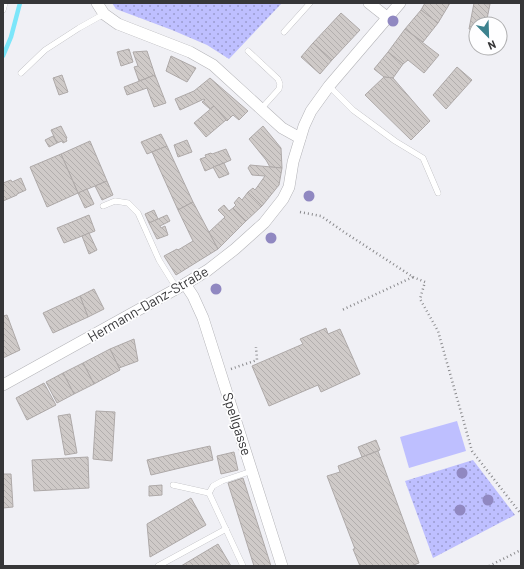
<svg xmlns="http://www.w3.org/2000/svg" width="524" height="569" viewBox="0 0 524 569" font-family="Barlow,sans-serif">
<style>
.grass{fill:url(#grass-dots)}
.garden{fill:#bebfff}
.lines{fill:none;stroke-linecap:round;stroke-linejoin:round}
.stream{stroke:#7ce6fa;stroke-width:4.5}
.building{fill:url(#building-back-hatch);stroke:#aea9a8}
.lane-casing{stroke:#b4b4b8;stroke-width:6}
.street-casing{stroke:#b4b4b8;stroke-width:12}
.path{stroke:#8a8a8d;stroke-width:2.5;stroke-dasharray:1 3;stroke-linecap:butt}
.lane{stroke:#fff;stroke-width:5.5}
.street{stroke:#fff;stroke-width:11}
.tree{fill:#9088c1}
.labels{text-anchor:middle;stroke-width:3.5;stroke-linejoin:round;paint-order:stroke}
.street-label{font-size:14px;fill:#363638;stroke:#fefeff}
</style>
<defs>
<pattern id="grass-dots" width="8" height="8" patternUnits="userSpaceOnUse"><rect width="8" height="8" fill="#bebfff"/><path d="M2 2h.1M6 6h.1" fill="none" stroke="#9b9ccf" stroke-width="1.8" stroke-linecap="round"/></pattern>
<pattern id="building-back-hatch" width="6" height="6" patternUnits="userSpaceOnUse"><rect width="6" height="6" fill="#cfcac8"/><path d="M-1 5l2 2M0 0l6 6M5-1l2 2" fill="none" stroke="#b2aead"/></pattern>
</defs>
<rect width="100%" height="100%" fill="#f0f0f5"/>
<g class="grass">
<polygon points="112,3 282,3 229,59 207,45 172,30 116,9"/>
<polygon points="473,460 515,515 433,558 405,481"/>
</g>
<polygon class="garden" points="457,421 466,451 409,468 400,437"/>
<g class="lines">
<polyline class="stream" points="3,56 11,37 20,3"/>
</g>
<g class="building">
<polygon points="425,3 450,3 438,23 421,10"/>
<polygon points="474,3 490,4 486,24 476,24 476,31 469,29"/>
<polygon points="421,10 438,23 423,42 405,29"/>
<polygon points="341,13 360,30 332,60 313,43"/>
<polygon points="405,29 439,55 424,73 408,60 403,64 388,52"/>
<polygon points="313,43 332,60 320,74 301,57"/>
<polygon points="129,49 133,62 121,66 117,52"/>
<polygon points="147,51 155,75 139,81 134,67 138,66 133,52"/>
<polygon points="388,52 403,64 393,78 384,77 374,69"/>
<polygon points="171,56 196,68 187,82 166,71"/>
<polygon points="457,67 472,80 446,109 433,95"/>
<polygon points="62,75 68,92 59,95 53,78"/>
<polygon points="155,75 166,103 154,107 147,88 127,95 124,87"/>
<polygon points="384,77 393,78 430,121 411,140 365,95"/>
<polygon points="210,78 248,111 239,120 233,115 227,121 214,106 210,109 202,102 205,100 204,99 180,110 175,99 194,91"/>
<polygon points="214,106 226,120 206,137 194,123"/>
<polygon points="61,126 67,138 66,139 67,141 63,143 62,141 57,143 51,130"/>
<polygon points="263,126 281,148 282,168 270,167 266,160 249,139"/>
<polygon points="161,134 167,146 147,154 141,142"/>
<polygon points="53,136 57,143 49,147 45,140"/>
<polygon points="187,140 192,152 178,157 174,145"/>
<polygon points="90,141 107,181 78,193 61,154"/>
<polygon points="167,146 193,202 178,210 152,152"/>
<polygon points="226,149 231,160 205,171 200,159 206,157 205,155 211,153 212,154"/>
<polygon points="61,154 78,193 47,207 30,167"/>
<polygon points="224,163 229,174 219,178 213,167"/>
<polygon points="250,165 282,168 279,185 262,206 248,192 253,188 255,190 265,176 252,175 248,168"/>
<polygon points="21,178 26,190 17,194 17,195 3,201 3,183 11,180 12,182"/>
<polygon points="107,181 113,195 102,200 95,186"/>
<polygon points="87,189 94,204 85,208 78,193"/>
<polygon points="248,192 262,206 246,221 233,208 236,205 234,203 239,197 242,200"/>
<polygon points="193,202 218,249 176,275 164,256 177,249 178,250 193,241 178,210"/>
<polygon points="224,205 229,211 233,208 246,221 218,249 209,232 225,217 218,210"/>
<polygon points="154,210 158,219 149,223 145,214"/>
<polygon points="89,215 95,231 64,243 57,228"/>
<polygon points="167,215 170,221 160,226 161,228 165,226 168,235 157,239 149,223"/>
<polygon points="89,233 97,250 89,254 82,236"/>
<polygon points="94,289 104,309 88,317 80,296"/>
<polygon points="80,296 88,317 53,333 43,313"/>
<polygon points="7,315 20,350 3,358 3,316"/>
<polygon points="326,328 328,334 340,329 360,374 321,392 318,385 269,406 252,366 303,344 300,339"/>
<polygon points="134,339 138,361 119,368 110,349"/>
<polygon points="110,349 120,370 94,384 83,363"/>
<polygon points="83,363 94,384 74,394 63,373"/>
<polygon points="63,373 74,394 57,403 46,382"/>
<polygon points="44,383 56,405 27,420 16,398"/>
<polygon points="96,411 115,412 112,461 93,459"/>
<polygon points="70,414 77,453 65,455 58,416"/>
<polygon points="376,440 380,450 362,457 358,447"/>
<polygon points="210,446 213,460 151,475 147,460"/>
<polygon points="378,451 419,563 411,566 360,566 353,549 355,549 327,476 340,472 338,466"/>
<polygon points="234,452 238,470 221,474 217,456"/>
<polygon points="88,457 89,488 34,491 32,460"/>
<polygon points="3,474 11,474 13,507 3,508"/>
<polygon points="243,478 271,566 254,566 228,483"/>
<polygon points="162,485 162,495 149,496 149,486"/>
<polygon points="191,498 206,525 150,557 147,524"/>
<polygon points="218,544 231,566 181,566"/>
</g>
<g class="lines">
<g class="lane-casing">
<g id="lane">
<polyline points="3,10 5,3"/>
<polyline points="284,32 310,3"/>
<polyline points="248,51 278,79 280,84 279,89 261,109"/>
<polyline points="21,73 45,50 79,28 104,14"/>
<polyline points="329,86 353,110 395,141 423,158 438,193"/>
<polyline points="103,206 115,201 128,203 138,213 159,260 177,289"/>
<polyline points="173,485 209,493 243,566"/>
<polyline points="209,493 213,486 222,481 252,471"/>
<polyline points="158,566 226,529"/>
</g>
</g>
<g class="street-casing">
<g id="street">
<polyline points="97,3 104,14 118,24 190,52 213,65 282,128 300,138"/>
<polyline points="369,3 388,18"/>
<polyline points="185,284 193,296 203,318 282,566"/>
<polyline points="3,385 185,284 208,270 235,249 264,223 283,199 289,187 293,162 304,126 311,111 329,86 400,3"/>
</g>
</g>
<g class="path">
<polyline points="300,212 321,216 344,232 413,277 342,310"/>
<polyline points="413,277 425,282 420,299 438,331 472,451 521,514"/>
<polyline points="231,369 257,360 256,347"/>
<polyline points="489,566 521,550"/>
</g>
<use href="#lane" class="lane"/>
<use href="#street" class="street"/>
</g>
<g class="tree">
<circle cx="393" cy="21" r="5.5"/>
<circle cx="309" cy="196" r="5.5"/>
<circle cx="271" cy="238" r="5.5"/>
<circle cx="216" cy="289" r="5.5"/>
<circle cx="462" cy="473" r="5.5"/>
<circle cx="488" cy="500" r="5.5"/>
<circle cx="460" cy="510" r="5.5"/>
</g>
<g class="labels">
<g class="street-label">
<text transform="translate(148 304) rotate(-30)" y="5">Hermann-Danz-Straße</text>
<text transform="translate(237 424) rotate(72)" y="5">Spellgasse</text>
</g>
</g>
<rect width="524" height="569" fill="none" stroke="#363638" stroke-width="8"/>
<g transform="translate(488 36) rotate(157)"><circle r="19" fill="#fefeff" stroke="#aeaeaf"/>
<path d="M0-3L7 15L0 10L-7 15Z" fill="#3c828e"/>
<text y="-6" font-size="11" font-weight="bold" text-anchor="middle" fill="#363638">N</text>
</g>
</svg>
